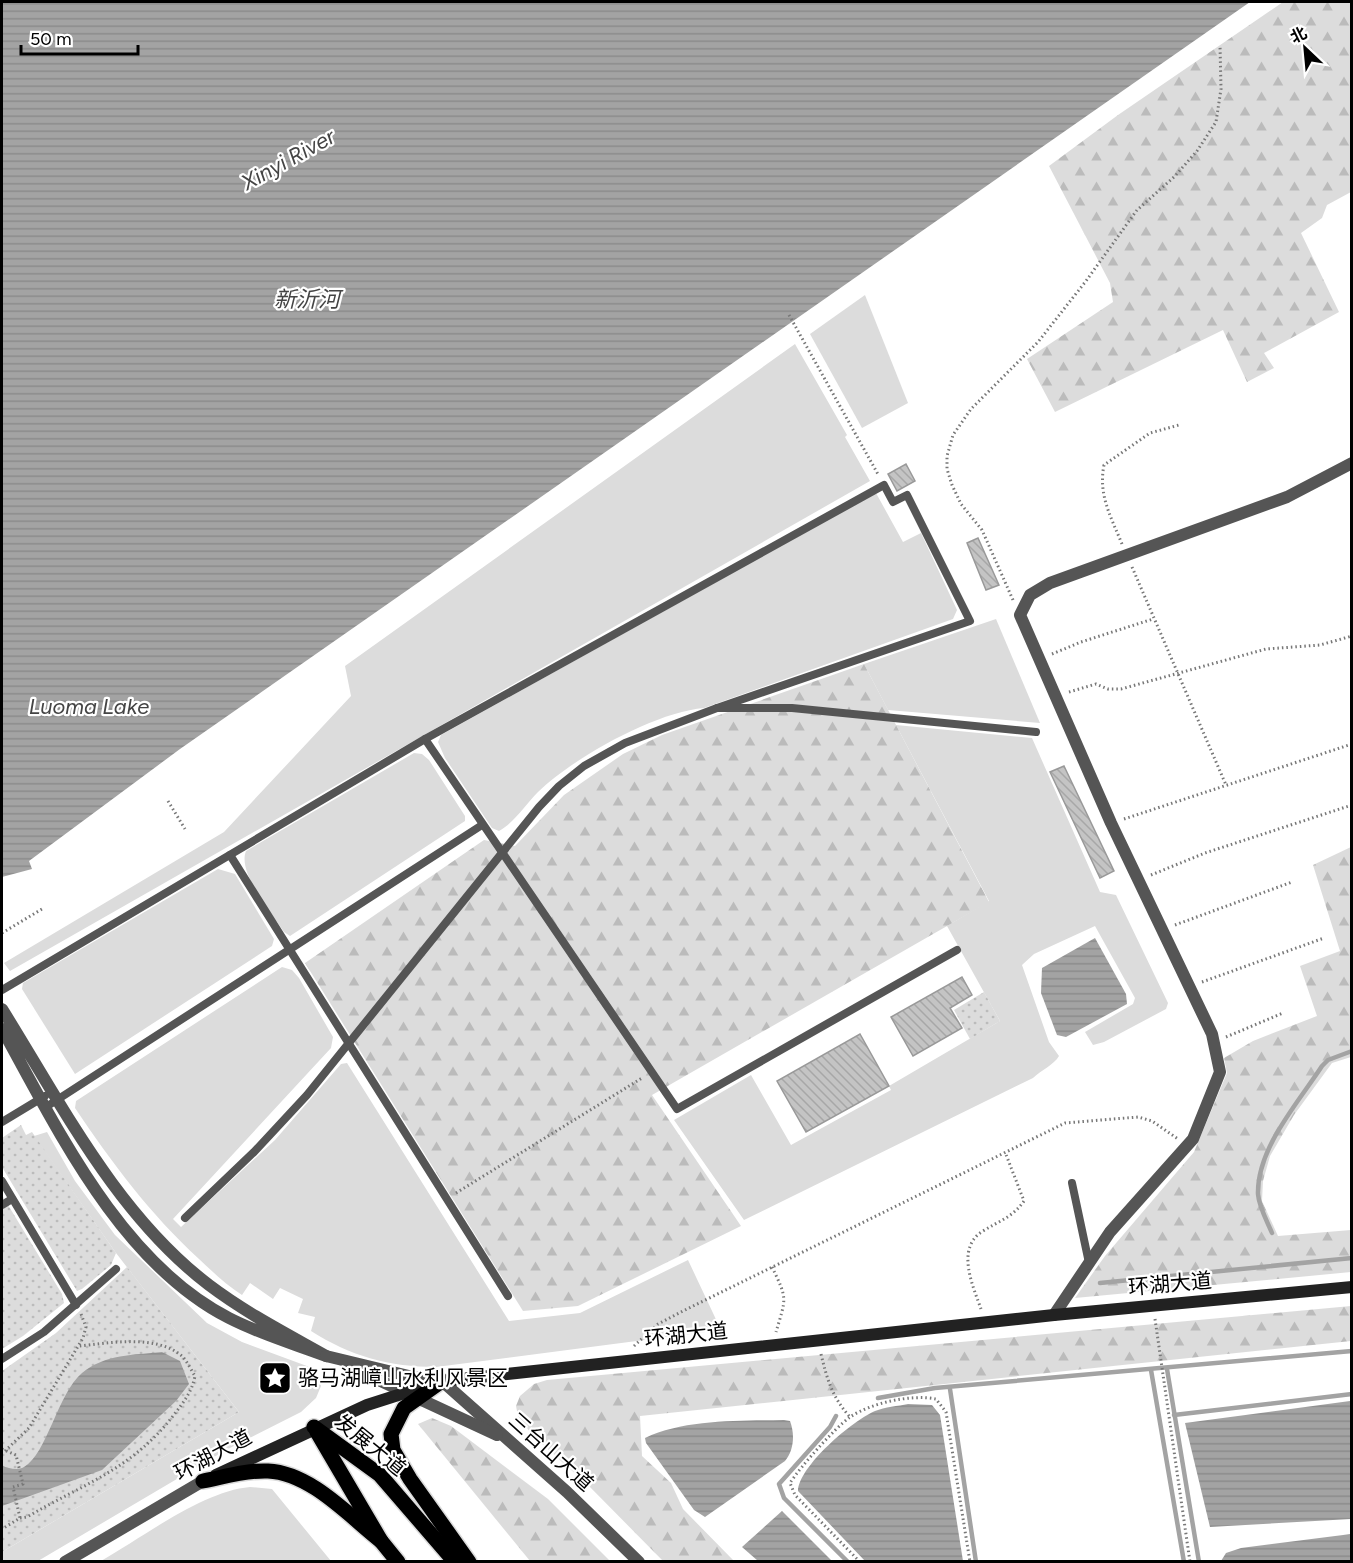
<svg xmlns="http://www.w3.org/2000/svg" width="1353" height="1563" viewBox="0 0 1353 1563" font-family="Figtree,'Noto Sans SC',sans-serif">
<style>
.grass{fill:#dcdcdc}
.forest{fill:url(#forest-firs)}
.park{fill:url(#park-dots)}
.water{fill:url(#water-rules)}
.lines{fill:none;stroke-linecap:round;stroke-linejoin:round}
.stream{stroke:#a3a3a3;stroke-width:4.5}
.building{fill:url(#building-back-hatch);stroke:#999;stroke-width:1.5}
.primary-casing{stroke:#dbdbdb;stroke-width:18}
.path{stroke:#777;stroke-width:3;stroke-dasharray:1.5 3;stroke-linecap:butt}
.lane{stroke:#555;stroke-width:8}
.street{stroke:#555;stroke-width:12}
.secondary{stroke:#222;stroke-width:12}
.primary{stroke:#000;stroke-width:15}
.labels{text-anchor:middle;stroke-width:4.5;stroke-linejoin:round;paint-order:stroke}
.street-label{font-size:21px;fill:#000;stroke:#fff}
.poi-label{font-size:21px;fill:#000;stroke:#fff;text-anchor:start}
.water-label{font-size:22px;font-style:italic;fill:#444;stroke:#fff}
</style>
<defs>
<pattern id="forest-firs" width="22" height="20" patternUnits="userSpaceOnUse" patternTransform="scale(1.5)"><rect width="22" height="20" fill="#dcdcdc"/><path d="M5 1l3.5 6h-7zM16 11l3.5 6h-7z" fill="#bbb"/></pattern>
<pattern id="park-dots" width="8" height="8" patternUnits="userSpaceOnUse" patternTransform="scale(1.5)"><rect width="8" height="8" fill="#dcdcdc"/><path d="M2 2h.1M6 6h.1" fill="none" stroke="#bbb" stroke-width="1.8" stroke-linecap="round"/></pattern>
<pattern id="water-rules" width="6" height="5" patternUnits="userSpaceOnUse" patternTransform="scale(1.5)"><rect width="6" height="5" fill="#a3a3a3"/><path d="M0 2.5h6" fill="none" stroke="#8b8b8b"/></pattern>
<pattern id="building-back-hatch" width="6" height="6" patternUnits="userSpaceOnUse" patternTransform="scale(1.5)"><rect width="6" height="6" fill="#c4c4c4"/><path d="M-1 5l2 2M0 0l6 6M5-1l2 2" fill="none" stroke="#a7a7a7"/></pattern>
</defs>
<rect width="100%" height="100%" fill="#fff"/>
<g class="grass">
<polygon points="865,295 908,403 862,428 810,334"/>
<polygon points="795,344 847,435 845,437 870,481 10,971 4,963 224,832 351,696 345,666"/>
<path d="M 876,493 L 903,542 L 921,533 L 957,610 L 953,619 L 704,708 C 655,712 573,758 538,792 C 525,805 515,822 499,831 L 492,828 L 445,758 L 438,742 L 441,735 Z"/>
<polygon points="996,619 1040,723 888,710 864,664"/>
<path d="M 896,725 L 1032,738 L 1100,892 L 1116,895 L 1168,1003 L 1166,1009 L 1104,1042 L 1093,1045 L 1085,1032 L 1133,1004 L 1135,998 L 1095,926 L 1034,954 L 1022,965 L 1049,1042 L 1059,1056 C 1054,1065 1041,1070 1033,1078 L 744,1220 L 674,1120 L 751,1075 L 791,1145 L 891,1090 L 889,1086 L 1000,1021 L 947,926 L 989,901 Z"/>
<path d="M 414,753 L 422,754 L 429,760 L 465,816 L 465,821 L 290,936 L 284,932 C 272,913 237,873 246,851 Z"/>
<polygon points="218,869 235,874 274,939 272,946 75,1074 22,989 23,983"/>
<path d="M 282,967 L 292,970 L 299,978 L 333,1037 L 331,1048 L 173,1219 L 181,1227 L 275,1140 L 341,1064 L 347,1063 L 509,1321 L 580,1313 L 688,1260 L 721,1330 L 436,1367 C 390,1367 350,1356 311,1331 L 315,1317 L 298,1313 L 303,1299 L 280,1288 L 273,1299 L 250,1283 L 242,1295 C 226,1285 212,1271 199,1259 C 150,1214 112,1163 75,1108 L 76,1101 Z"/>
<polygon points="47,1132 75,1181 115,1235 207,1323 242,1342 315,1369 321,1386 316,1398 301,1412 226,1450 38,1561 2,1561 2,1552 239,1412 116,1253 34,1136"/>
<path d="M 250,1487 L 272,1489 L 331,1561 L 101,1561 C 143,1537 203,1491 250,1487 Z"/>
</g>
<g class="forest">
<polygon points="1283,2 1351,2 1351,192 1327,205 1322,218 1301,233 1339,312 1264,353 1274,368 1247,382 1223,330 1055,412 1027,359 1113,302 1110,283 1049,166 1118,115"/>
<polygon points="864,664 989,902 652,1095 741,1226 578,1306 523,1311 305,963 484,840 515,846 564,795 623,754 662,735"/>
<polygon points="1351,847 1351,1057 1332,1063 1294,1115 1270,1156 1263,1181 1262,1201 1278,1236 1351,1230 1351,1272 1075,1298 1105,1256 1194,1152 1227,1073 1224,1058 1253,1041 1317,1016 1300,966 1340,951 1313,865"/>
<polygon points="1351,1306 1351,1341 640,1416 642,1456 671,1483 683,1509 734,1561 663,1561 588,1485 533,1436 518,1416 516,1406 520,1396 534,1384 547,1380"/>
<polygon points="432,1418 451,1426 548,1499 610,1561 530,1561 418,1424"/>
</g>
<g class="park">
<polygon points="984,992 1000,1021 970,1039 954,1010"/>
<polygon points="21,1125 26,1135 32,1132 116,1253 111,1265 82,1289 77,1291 2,1167 2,1138"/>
<polygon points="2,1195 62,1294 64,1303 23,1336 2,1349"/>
<polygon points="127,1267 239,1412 2,1552 2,1371 56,1333"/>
</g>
<g class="water">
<polygon points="2,2 1250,2 180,749 29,861 32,869 2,877"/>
<polygon points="1095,938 1126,994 1127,1004 1066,1037 1057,1035 1041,993 1042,968"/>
<path d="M 162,1352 L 180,1361 L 189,1384 L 176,1401 L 102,1470 L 2,1506 L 2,1466 C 9,1468 17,1471 24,1467 C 47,1454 58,1393 82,1373 C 105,1354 134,1355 162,1352 Z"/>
<polygon points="1350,1401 1351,1519 1210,1527 1185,1423"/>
<path d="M 908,1404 L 932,1405 L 940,1415 L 963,1561 L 865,1561 L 798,1491 C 799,1466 852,1421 875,1411 C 885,1407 898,1406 908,1404 Z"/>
<path d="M 784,1420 L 790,1421 C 795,1434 794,1450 785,1461 L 705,1517 L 694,1510 L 646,1443 L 645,1438 C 685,1419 740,1421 784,1420 Z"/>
<polygon points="782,1511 832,1561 758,1561 742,1547"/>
<polygon points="1351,1534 1351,1561 1221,1561 1226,1553 1241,1548"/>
</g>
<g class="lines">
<g class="stream">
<path d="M 1272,1233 C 1267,1221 1259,1207 1258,1194 C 1257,1148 1298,1103 1322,1066 L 1328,1060 L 1352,1051"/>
<polyline points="1100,1283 1352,1258"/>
<polyline points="1167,1369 1199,1562"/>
<polyline points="1151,1370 1184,1562"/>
<polyline points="950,1389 976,1562"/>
<polyline points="878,1398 935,1388 1352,1351"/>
<polyline points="1174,1415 1352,1394"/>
<polyline points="836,1416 830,1427 779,1484 784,1498 848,1562"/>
</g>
</g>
<g class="building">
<polygon points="906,464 915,481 897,491 888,474"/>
<polygon points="978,538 999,585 986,590 967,543"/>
<polygon points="1064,766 1114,871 1100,878 1050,772"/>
<polygon points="962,977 972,995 950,1008 962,1028 913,1056 891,1017"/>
<polygon points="860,1034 889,1086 806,1132 777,1081"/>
</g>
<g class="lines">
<g class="primary-casing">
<g id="primary">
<polyline points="442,1381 404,1408 391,1434 393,1450 410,1479 469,1562"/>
<polyline points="314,1427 380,1475 455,1562"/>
<polyline points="317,1432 381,1541 398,1562"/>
<path d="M 203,1481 C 224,1477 246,1470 268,1471 C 311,1473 349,1516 381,1541"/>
</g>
</g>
<g class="path">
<polyline points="789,315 879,476"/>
<path d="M 1122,544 C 1111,517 1098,495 1104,465 L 1150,433 L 1179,425"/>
<polyline points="1132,567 1226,785"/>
<polyline points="1013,600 982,530 961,504 952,485 947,469 947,456 953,435 971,409 1038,342 1086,281 1137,210 1175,176 1197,151 1216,122 1221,89 1220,45"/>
<polyline points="1052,654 1081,642 1153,619"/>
<polyline points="1069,692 1096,684 1108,689 1121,689 1266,649 1320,645 1352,636"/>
<polyline points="168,801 185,829"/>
<polyline points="1124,819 1352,744"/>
<polyline points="1151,875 1205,853 1352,805"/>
<polyline points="1175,925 1292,882"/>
<polyline points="2,933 42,909"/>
<polyline points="1202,982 1324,938"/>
<polyline points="1226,1037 1283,1013"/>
<polyline points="456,1193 642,1078"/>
<path d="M 772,1267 C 788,1300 786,1298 776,1332"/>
<path d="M 981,1309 C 973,1286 955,1248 983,1231 C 999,1221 1013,1217 1024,1201 L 1005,1152"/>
<polyline points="1155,1319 1190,1562"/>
<polyline points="634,1346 658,1324 683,1311 1065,1123 1138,1117 1152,1121 1178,1139"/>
<path d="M 821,1354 C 827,1379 832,1397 850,1417"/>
<polyline points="2,1449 16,1455 23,1484 13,1487 20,1518 2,1529"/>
<polyline points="5,1451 29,1428 83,1338 86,1327 81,1314"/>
<path d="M 20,1518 L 27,1517 C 83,1484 131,1470 173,1416 C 183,1403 192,1392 195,1376 C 191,1370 187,1361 182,1356 C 156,1334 109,1343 79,1346"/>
<path d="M 860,1562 L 795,1495 L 790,1483 C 801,1466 834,1429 850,1417 C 871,1403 911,1394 936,1399 L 946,1412 L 970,1562"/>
</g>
<g class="lane">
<polyline points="425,739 677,1109 957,950"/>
<polyline points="230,855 508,1296"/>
<polyline points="2,990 425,739 884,485 893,502 907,495 970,621 717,708"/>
<polyline points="46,1107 482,825"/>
<polyline points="2,1122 45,1096"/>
<polyline points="2,1181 76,1305"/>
<polyline points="1072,1183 1089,1263"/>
<polyline points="2,1205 12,1199"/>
<polyline points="185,1218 254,1152 307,1095 539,807 559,786 584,766 625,743 717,708 792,708 1036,732"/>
<polyline points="2,1359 44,1332 116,1269"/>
</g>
<g class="street">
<path d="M 2,1009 C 62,1105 117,1215 209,1285 C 246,1313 287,1334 326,1356 C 294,1344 260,1334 229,1318 C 121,1263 58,1130 2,1029"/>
<polyline points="1054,1315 1110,1232 1193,1139 1220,1072 1212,1034 1111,823 1020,615 1030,595 1050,583 1287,497 1352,463"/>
<polyline points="326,1356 413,1377 442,1381 567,1492 639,1562"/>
<polyline points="355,1369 497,1435"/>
<polyline points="65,1562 203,1481"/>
</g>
<polyline class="secondary" points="216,1475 367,1405 442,1381 1054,1315 1352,1287"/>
<use href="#primary" class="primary"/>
</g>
<defs>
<g id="sight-square" transform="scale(1.725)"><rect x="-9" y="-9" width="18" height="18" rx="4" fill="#000" stroke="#fff"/><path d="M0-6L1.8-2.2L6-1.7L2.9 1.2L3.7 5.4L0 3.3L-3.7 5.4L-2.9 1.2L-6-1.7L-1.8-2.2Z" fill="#fff"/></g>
</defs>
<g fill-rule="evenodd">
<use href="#sight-square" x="275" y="1378"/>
</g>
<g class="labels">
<g class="street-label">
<text transform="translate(1170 1284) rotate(-5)" y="7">环湖大道</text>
<text transform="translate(686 1335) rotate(-6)" y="7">环湖大道</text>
<text transform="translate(370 1445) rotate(39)" y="7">发展大道</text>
<text transform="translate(551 1452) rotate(42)" y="7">三台山大道</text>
<text transform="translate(213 1455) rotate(-28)" y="7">环湖大道</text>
</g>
<g class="poi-label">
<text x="298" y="1385">骆马湖嶂山水利风景区</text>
</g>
<g class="water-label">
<text transform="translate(288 159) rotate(-29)" y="8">Xinyi River</text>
<text x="307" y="307">新沂河</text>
<text x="89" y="714">Luoma Lake</text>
</g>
</g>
<rect width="1353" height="1563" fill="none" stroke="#000000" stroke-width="6"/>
<g transform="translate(1305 48) rotate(334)" stroke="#ffffff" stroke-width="4.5" paint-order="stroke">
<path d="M0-4.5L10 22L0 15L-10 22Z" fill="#000000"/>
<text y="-9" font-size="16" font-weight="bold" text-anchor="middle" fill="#000000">北</text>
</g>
<path d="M21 45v9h117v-9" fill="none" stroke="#000000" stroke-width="3"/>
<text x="30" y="45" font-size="18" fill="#000000" stroke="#ffffff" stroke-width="4.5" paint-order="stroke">50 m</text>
</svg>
